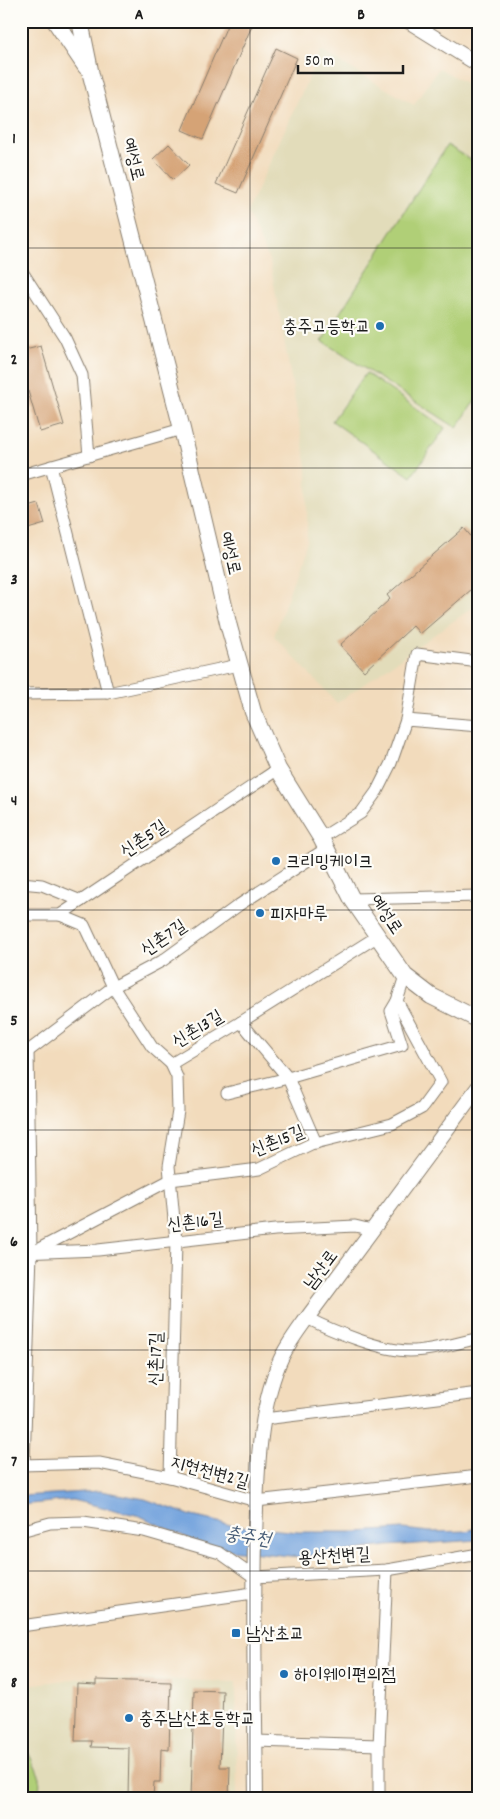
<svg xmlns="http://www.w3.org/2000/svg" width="500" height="1819" viewBox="0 0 500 1819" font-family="Dekko,'Poor Story',sans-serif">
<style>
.built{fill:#e2dcba}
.green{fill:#b0cf77;stroke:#66764a}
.water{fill:#73a3dd;stroke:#48607c}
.building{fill:#d5a376}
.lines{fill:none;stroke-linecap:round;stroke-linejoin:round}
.minor-casing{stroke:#877c6c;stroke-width:13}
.tertiary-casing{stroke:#877c6c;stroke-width:16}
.secondary-casing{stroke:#877c6c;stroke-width:18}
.minor{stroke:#fff;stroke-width:11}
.tertiary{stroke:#fff;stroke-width:14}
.secondary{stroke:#fff;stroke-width:16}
.grid{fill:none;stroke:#1c1c1c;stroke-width:1;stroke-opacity:0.55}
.poi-dot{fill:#1f6fb2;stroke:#fdfcf7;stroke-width:2}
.labels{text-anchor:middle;stroke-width:4.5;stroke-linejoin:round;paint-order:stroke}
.street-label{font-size:18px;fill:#1c1c1c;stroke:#fdfcf7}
.poi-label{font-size:18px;fill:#1c1c1c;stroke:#fdfcf7;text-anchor:start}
.water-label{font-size:19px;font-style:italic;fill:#435973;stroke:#fdfcf7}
.neatline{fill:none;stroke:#1c1c1c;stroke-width:2}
.grid-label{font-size:16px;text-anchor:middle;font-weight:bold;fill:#1c1c1c}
</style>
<rect width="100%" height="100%" fill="#fdfcf7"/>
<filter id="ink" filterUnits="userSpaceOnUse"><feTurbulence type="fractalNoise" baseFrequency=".02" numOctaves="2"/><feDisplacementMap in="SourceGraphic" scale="10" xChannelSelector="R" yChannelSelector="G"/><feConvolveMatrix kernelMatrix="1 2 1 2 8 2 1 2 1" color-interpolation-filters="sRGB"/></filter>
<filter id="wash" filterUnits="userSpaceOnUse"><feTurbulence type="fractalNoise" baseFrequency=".0096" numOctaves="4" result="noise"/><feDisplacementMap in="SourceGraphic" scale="20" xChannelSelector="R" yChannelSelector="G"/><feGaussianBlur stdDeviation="1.12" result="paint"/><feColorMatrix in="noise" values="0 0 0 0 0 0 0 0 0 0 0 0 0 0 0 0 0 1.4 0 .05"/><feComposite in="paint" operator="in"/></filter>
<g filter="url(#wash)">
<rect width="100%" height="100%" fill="#f2dbbc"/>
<g class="built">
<polygon points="321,51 414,105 439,68 479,91 479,603 337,703 274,636 307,541 307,467 270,262 247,212"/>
<polygon points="89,1677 236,1682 237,1798 21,1798 21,1686"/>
</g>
<g class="green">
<polygon points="447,145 479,165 479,394 457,428 322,341"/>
<polygon points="366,373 445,428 411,477 332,421"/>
<polygon points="21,1746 27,1750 40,1777 39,1798 21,1798"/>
</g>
<polygon class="water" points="100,1491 145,1499 192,1516 231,1525 298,1532 357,1532 403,1529 430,1532 467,1531 479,1527 479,1540 386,1546 300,1557 209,1548 140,1516 72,1500 21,1505 21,1496"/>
<g id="blocks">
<g class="building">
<polygon points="229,21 254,21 203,139 182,130"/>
<polygon points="276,48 297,58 238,193 216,184"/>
<polygon points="169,144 189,165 173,180 153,159"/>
<polygon points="41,346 64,425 40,432 21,367 21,351"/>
<polygon points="39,504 45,524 21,531 21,509"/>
<polygon points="464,528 479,546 479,597 472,589 420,634 413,626 364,671 340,645 390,599 387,595"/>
<polygon points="96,1680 171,1682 169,1750 161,1749 160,1782 154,1782 153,1798 128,1798 129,1748 91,1747 92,1741 75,1741 77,1684 96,1685"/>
<polygon points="194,1690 223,1691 220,1767 230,1767 229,1798 191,1798"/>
</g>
</g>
</g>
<g filter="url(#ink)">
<use href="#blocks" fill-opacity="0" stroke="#877c6c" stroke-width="1"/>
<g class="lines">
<g class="minor-casing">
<g id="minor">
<polyline points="21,270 65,338 82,375 89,456"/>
<polyline points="51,466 108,693"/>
<polyline points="21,475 182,429"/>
<polyline points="21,694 108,693 238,665"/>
<polyline points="406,720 417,654 479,662"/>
<polyline points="321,838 361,813 377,791 391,763 406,720 479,726"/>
<polyline points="21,883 42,885 81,901"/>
<polyline points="352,899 479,896"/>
<polyline points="21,915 60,915 278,769"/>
<polyline points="60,915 84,925 113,987 152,1047 171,1064 177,1077 178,1111 169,1166 176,1241 170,1477"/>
<polyline points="241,1022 288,1078 316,1143"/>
<polyline points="23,1055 113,987 162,961 239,905 327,848"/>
<polyline points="171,1064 241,1022 378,936"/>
<polyline points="227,1093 288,1078 402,1045 391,1011 397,1001"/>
<polyline points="21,1253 98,1250 275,1230 355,1226 372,1230"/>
<polyline points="21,1276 31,1253 170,1180 259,1169 311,1144 392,1124 422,1108 441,1082 397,1001 405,976"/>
<path d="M 307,1318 C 332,1331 382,1351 410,1351 C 433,1351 457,1343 479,1338"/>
<polyline points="264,1419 479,1393"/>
<polyline points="24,1464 31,1253 28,1051"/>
<polyline points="21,1465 99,1463 170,1477 256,1501 479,1476"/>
<polyline points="21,1531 50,1523 83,1522 144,1531 220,1553 254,1577 387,1570 479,1554"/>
<polyline points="21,1626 253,1593"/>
<polyline points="256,1741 379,1745"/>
<polyline points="379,1798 379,1745 387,1570"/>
</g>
</g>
<g class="tertiary-casing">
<g id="tertiary">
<polyline points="408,21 479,65"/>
<path d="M 256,1798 C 255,1711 253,1625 255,1539 C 257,1481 257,1417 279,1363 C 286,1346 297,1332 307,1318 L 479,1086"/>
</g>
</g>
<g class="secondary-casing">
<g id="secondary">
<polyline points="55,21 86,67"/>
<polyline points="80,21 91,75 182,429 229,627 253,712 278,769 321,838 352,899 405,976 431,996 479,1020"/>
</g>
</g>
<use href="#minor" class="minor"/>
<use href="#tertiary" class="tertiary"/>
<use href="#secondary" class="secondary"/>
</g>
</g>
<path class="grid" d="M 250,21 L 250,1798M 21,248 L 479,248M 21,468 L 479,468M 21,689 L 479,689M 21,910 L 479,910M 21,1130 L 479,1130M 21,1350 L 479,1350M 21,1571 L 479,1571"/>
<g class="poi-dot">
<circle cx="380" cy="326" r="5"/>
<circle cx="276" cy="861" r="5"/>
<circle cx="260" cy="913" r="5"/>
<rect x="231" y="1628" width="10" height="10" rx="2.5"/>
<circle cx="284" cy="1674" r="5"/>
<circle cx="129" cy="1718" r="5"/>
</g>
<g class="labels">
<g class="street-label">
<text transform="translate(134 159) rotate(76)" y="6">예성로</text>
<text transform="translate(231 553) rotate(77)" y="6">예성로</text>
<text transform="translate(143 838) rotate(-34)" y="6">신촌5길</text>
<text transform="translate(387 914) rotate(56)" y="6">예성로</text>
<text transform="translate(163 937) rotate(-34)" y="6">신촌7길</text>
<text transform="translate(197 1028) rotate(-31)" y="6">신촌13길</text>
<text transform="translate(277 1140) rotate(-22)" y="6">신촌15길</text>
<text transform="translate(195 1221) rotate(-6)" y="6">신촌16길</text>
<text transform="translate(320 1269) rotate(-53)" y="6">남산로</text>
<text transform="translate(155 1359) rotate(-89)" y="6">신촌17길</text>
<text transform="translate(210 1471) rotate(15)" y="6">지현천변2길</text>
<text transform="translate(334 1555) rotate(-3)" y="6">용산천변길</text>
</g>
<g class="poi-label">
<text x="370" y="332" text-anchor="end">충주고등학교</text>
<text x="286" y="867">크리밍케이크</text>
<text x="270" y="919">피자마루</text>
<text x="246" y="1639">남산초교</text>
<text x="294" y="1680">하이웨이편의점</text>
<text x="139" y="1724">충주남산초등학교</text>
</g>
<g class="water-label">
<text transform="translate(248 1535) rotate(9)" y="7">충주천</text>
</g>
</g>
<rect width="500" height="1819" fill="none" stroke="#fdfcf7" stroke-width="55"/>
<path d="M298 65v8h105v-8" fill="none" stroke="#1c1c1c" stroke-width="2.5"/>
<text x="305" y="65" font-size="15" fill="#1c1c1c" stroke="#fdfcf7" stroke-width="4" paint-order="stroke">50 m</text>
<rect x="28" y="28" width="444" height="1764" class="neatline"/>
<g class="grid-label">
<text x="139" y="19">A</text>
<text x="361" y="19">B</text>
<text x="14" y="143">1</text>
<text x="14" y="364">2</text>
<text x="14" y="584">3</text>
<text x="14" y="805">4</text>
<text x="14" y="1025">5</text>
<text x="14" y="1246">6</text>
<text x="14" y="1466">7</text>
<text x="14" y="1687">8</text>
</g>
</svg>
